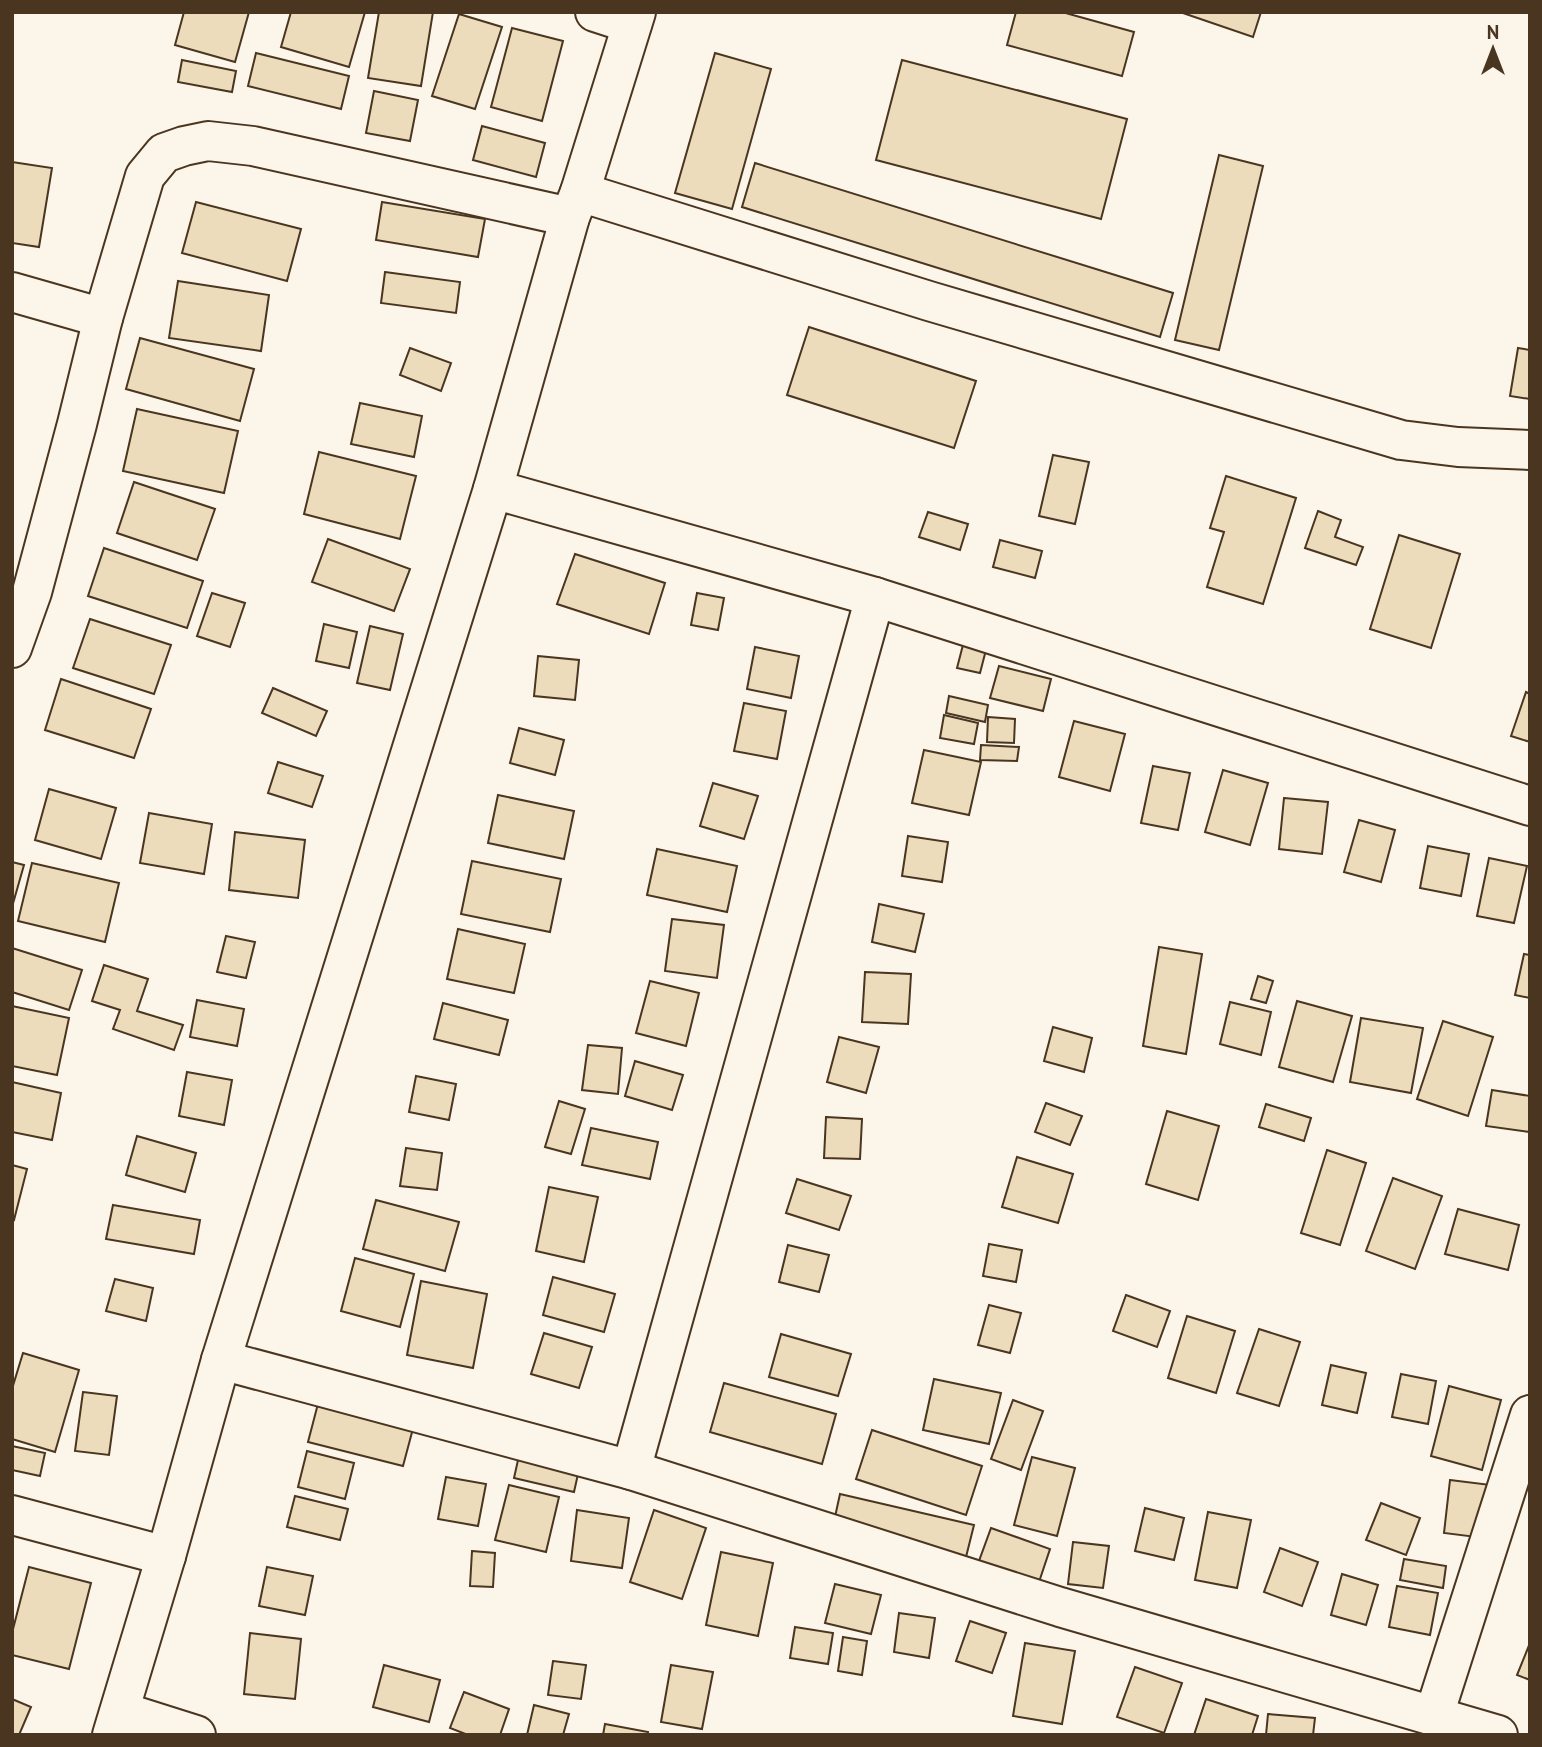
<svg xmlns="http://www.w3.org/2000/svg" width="1542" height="1747" viewBox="0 0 1542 1747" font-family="'PT Sans',sans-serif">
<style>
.building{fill:#ecdcbc;stroke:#4a3520;stroke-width:2}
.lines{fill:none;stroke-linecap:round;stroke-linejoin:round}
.minor-casing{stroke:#4a3520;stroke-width:42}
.minor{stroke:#fbf6e9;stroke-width:38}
</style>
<rect width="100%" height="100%" fill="#fbf6e9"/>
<g class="building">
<polygon points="184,12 249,12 235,62 175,45"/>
<polygon points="291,12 365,12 349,67 281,47"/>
<polygon points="379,12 433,12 421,86 368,78"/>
<polygon points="1016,12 1062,12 1134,32 1122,76 1007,45"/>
<polygon points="1180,12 1261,12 1253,37"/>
<polygon points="459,14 502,27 475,109 432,96"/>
<polygon points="512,28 563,41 542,121 491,107"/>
<polygon points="256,53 349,76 341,109 248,86"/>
<polygon points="715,53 771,69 732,209 675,193"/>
<polygon points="182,60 236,71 232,92 178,82"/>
<polygon points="902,60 1127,119 1101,219 876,160"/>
<polygon points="374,91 418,100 410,141 366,133"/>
<polygon points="482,126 545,143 536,177 473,160"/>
<polygon points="1219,155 1263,166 1219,350 1175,340"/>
<polygon points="12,162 52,168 39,247 12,243"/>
<polygon points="755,163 1173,293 1160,337 742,207"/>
<polygon points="196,202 301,229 287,281 182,253"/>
<polygon points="382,202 485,219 478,257 376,240"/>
<polygon points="385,272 460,282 456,313 381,303"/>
<polygon points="178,281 269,295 261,351 169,338"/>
<polygon points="809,327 976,381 954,448 787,395"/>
<polygon points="140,338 254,369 240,421 126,389"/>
<polygon points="410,348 451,363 441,391 400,375"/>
<polygon points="1518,348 1530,350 1530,399 1510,396"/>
<polygon points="360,403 422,416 414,457 351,444"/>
<polygon points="137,409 238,431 224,493 123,471"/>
<polygon points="319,452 416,476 400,539 304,514"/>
<polygon points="1053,455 1089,462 1075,524 1039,516"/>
<polygon points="1226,476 1296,498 1263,604 1207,587 1224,532 1210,528"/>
<polygon points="134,482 215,509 197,560 117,533"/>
<polygon points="1318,511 1341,520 1335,537 1363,547 1356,565 1305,548"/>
<polygon points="928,512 968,524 960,550 919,537"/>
<polygon points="1399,535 1460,554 1431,648 1370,629"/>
<polygon points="328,539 410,569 394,611 312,582"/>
<polygon points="1000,540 1042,551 1035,578 993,567"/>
<polygon points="104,548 203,581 187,628 88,596"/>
<polygon points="575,554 665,583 649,634 557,604"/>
<polygon points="212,593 245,603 230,647 197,636"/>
<polygon points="697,593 724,598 718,630 691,625"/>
<polygon points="90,619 171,645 154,694 73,668"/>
<polygon points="324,624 357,632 349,668 316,661"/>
<polygon points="370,626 403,634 390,690 357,683"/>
<polygon points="964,641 987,646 980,673 957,668"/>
<polygon points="755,647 799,656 791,698 747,689"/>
<polygon points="538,656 579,660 575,700 534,696"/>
<polygon points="999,666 1051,679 1043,711 990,698"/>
<polygon points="61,679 151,709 134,758 45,730"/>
<polygon points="273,688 327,711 316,736 262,713"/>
<polygon points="1526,692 1530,694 1530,742 1511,736"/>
<polygon points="949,696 988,705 985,722 946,713"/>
<polygon points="744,703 786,711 777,759 734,751"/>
<polygon points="944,715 978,723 974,744 940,738"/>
<polygon points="988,717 1015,719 1014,743 987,742"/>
<polygon points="1074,721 1125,734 1110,791 1059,777"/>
<polygon points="519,728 564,740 555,775 510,763"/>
<polygon points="981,745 1019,747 1017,761 980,760"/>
<polygon points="924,750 981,762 969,815 912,803"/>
<polygon points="278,762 323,776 312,807 268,793"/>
<polygon points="1153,766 1190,773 1178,830 1141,823"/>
<polygon points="1223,770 1268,783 1250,845 1205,832"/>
<polygon points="713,783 758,796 744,839 700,826"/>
<polygon points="49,789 116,808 101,859 35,840"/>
<polygon points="498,795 574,811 564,859 488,843"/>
<polygon points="1284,798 1328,802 1322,854 1279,849"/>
<polygon points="149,813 212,824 204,874 140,863"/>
<polygon points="1359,820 1395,830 1381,882 1344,872"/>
<polygon points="235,832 305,840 298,898 229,890"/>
<polygon points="908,836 948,842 942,882 902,876"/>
<polygon points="1428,846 1469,854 1461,896 1420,888"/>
<polygon points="657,849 737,866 727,912 647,895"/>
<polygon points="1489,858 1527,866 1514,923 1477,916"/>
<polygon points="472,861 561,879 550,932 461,914"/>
<polygon points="12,862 24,865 12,907"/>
<polygon points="32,863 119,883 105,942 18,921"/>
<polygon points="879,904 924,914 915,952 872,942"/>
<polygon points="672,919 724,925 717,978 665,971"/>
<polygon points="458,929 525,944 514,993 447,979"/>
<polygon points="226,936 255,942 246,978 217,972"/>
<polygon points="1159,947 1202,954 1186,1054 1143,1046"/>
<polygon points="12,948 82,970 69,1010 12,992"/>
<polygon points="1524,954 1530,955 1530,998 1515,995"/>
<polygon points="104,965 148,979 137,1011 183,1025 174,1050 113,1029 120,1010 92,1001"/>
<polygon points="865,972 911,974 908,1024 862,1022"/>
<polygon points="1258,976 1273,981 1266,1003 1251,999"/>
<polygon points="650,981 699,993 686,1046 636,1033"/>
<polygon points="197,1000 244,1009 237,1046 190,1037"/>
<polygon points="1297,1001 1352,1016 1333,1082 1279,1067"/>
<polygon points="1230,1002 1271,1012 1261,1055 1220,1044"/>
<polygon points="443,1003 508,1020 499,1055 434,1039"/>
<polygon points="12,1006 69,1018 57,1075 12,1066"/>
<polygon points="1361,1018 1423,1028 1411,1093 1350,1082"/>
<polygon points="1443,1021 1493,1037 1468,1116 1417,1099"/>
<polygon points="1053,1027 1092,1038 1084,1072 1044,1061"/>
<polygon points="839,1037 879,1047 866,1093 827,1082"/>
<polygon points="588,1045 622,1048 618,1094 582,1090"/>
<polygon points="635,1061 683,1075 672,1110 625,1096"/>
<polygon points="187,1072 232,1080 224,1125 179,1116"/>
<polygon points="416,1076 456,1084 449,1120 409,1112"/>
<polygon points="12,1082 61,1093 52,1140 12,1132"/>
<polygon points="1492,1090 1530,1096 1530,1132 1486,1126"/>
<polygon points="559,1101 585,1109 571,1154 545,1147"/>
<polygon points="1046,1103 1082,1116 1070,1145 1035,1132"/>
<polygon points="1266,1104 1311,1118 1304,1141 1259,1127"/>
<polygon points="1167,1111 1219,1126 1198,1200 1146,1184"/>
<polygon points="826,1117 862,1119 860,1159 824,1158"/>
<polygon points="591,1128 658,1142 650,1179 582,1165"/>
<polygon points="137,1136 196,1153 185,1192 126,1175"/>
<polygon points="406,1148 442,1153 437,1190 400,1186"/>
<polygon points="1327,1150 1366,1163 1340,1245 1301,1233"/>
<polygon points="1017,1157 1073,1174 1058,1223 1002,1207"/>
<polygon points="12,1165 27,1169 14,1220 12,1219"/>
<polygon points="1393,1178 1442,1196 1415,1269 1366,1251"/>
<polygon points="797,1179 851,1196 839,1230 786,1213"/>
<polygon points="549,1187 598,1197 584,1262 536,1251"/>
<polygon points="376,1200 459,1222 445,1271 363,1249"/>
<polygon points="113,1205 200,1220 194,1254 106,1239"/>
<polygon points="1458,1209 1519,1225 1508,1270 1445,1254"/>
<polygon points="989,1244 1022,1250 1016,1282 983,1276"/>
<polygon points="788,1245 829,1255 819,1292 779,1282"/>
<polygon points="355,1258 414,1274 400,1327 341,1311"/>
<polygon points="553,1277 615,1294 604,1332 543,1315"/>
<polygon points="115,1279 153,1288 146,1321 106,1311"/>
<polygon points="421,1281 487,1294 473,1368 407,1355"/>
<polygon points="1126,1295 1170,1311 1157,1347 1113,1331"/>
<polygon points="989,1305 1021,1313 1010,1353 978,1345"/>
<polygon points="1187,1316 1235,1331 1216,1393 1168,1378"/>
<polygon points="1259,1329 1300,1342 1279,1406 1237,1393"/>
<polygon points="544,1333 592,1347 579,1388 531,1374"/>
<polygon points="781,1334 851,1354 838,1396 769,1377"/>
<polygon points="23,1353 79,1370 55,1452 12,1439 12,1389"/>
<polygon points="1331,1365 1366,1373 1357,1413 1322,1405"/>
<polygon points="1401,1374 1436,1381 1428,1424 1392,1417"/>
<polygon points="934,1379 1001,1393 989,1444 923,1430"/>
<polygon points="724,1383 836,1414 822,1464 710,1432"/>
<polygon points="1449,1386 1501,1400 1482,1470 1431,1456"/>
<polygon points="83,1392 117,1396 109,1455 75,1451"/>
<polygon points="320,1396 415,1421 403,1466 308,1442"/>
<polygon points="1013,1400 1043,1411 1021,1470 991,1459"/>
<polygon points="872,1430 982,1466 966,1515 856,1479"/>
<polygon points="12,1446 45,1453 40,1476 12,1470"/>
<polygon points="307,1451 354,1463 345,1499 298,1487"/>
<polygon points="520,1451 580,1465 574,1492 514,1478"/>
<polygon points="1032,1457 1075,1468 1057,1536 1014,1525"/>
<polygon points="446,1477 486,1484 478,1526 438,1519"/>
<polygon points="1450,1480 1491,1485 1484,1538 1444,1533"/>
<polygon points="509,1485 559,1497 546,1552 495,1540"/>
<polygon points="840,1494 974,1525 966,1557 833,1526"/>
<polygon points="295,1496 348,1509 340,1540 287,1527"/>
<polygon points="1381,1503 1420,1518 1406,1555 1366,1540"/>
<polygon points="1145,1508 1184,1518 1174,1560 1135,1551"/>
<polygon points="577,1510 629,1518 622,1568 571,1561"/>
<polygon points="654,1510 706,1528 682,1599 630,1582"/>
<polygon points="1208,1512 1251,1520 1237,1588 1195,1580"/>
<polygon points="991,1528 1050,1549 1039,1582 979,1561"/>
<polygon points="1073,1542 1109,1546 1103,1588 1068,1584"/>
<polygon points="1280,1548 1318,1562 1302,1606 1264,1592"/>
<polygon points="472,1551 495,1553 493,1587 470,1586"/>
<polygon points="721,1552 773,1563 758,1636 706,1625"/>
<polygon points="1404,1559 1446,1566 1443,1588 1400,1580"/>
<polygon points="29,1567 91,1583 69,1669 12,1655 12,1633"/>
<polygon points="267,1567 313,1576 305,1615 259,1606"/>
<polygon points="1342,1574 1378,1585 1366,1625 1331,1615"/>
<polygon points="835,1584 881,1595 871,1634 825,1623"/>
<polygon points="1397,1586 1438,1593 1430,1635 1389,1627"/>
<polygon points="899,1613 935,1618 929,1658 894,1652"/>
<polygon points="970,1621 1006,1633 992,1673 956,1661"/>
<polygon points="795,1627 833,1633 828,1664 790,1658"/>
<polygon points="250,1633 301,1639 295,1699 244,1694"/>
<polygon points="843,1637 867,1641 862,1675 838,1671"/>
<polygon points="1025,1643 1075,1651 1062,1724 1013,1716"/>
<polygon points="1530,1643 1530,1680 1517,1675"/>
<polygon points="553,1661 586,1665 581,1699 548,1695"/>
<polygon points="384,1665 440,1680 429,1722 373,1707"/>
<polygon points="671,1665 713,1672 702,1729 661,1722"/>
<polygon points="1135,1667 1182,1683 1164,1733 1117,1717"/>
<polygon points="464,1692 509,1709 500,1735 468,1735 450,1728"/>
<polygon points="12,1699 31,1707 19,1735 12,1735"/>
<polygon points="1206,1699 1258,1716 1252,1735 1194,1735"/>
<polygon points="534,1705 569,1714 563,1735 527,1735"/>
<polygon points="1268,1714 1315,1718 1313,1735 1266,1735"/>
<polygon points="605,1724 648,1732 647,1735 603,1735"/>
</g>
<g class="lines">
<g class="minor-casing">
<g id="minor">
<polyline points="595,12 632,24"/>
<polyline points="580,192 929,301 1401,440 1458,447 1530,450"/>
<polyline points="12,292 103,318"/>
<polyline points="493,489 875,597 1530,806"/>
<polyline points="12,648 32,592 77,424 103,318 145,176 164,153 184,146 208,141 253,146 570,217"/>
<polyline points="221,1360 631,1470 1060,1607 1498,1735"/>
<polyline points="631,1470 875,597"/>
<polyline points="12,1515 166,1556"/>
<polyline points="120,1711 196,1735"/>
<polyline points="1434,1715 1530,1415"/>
<polyline points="112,1735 166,1556 221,1360 493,489 570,217 580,192 636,12"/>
</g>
</g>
<use href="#minor" class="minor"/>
</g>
<rect width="1542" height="1747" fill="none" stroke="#4a3520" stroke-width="28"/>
<g transform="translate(1493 49)" stroke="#fbf6e9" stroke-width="5" paint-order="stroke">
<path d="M0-5L12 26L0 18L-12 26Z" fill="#4a3520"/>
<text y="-10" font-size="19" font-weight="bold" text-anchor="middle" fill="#4a3520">N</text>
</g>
</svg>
